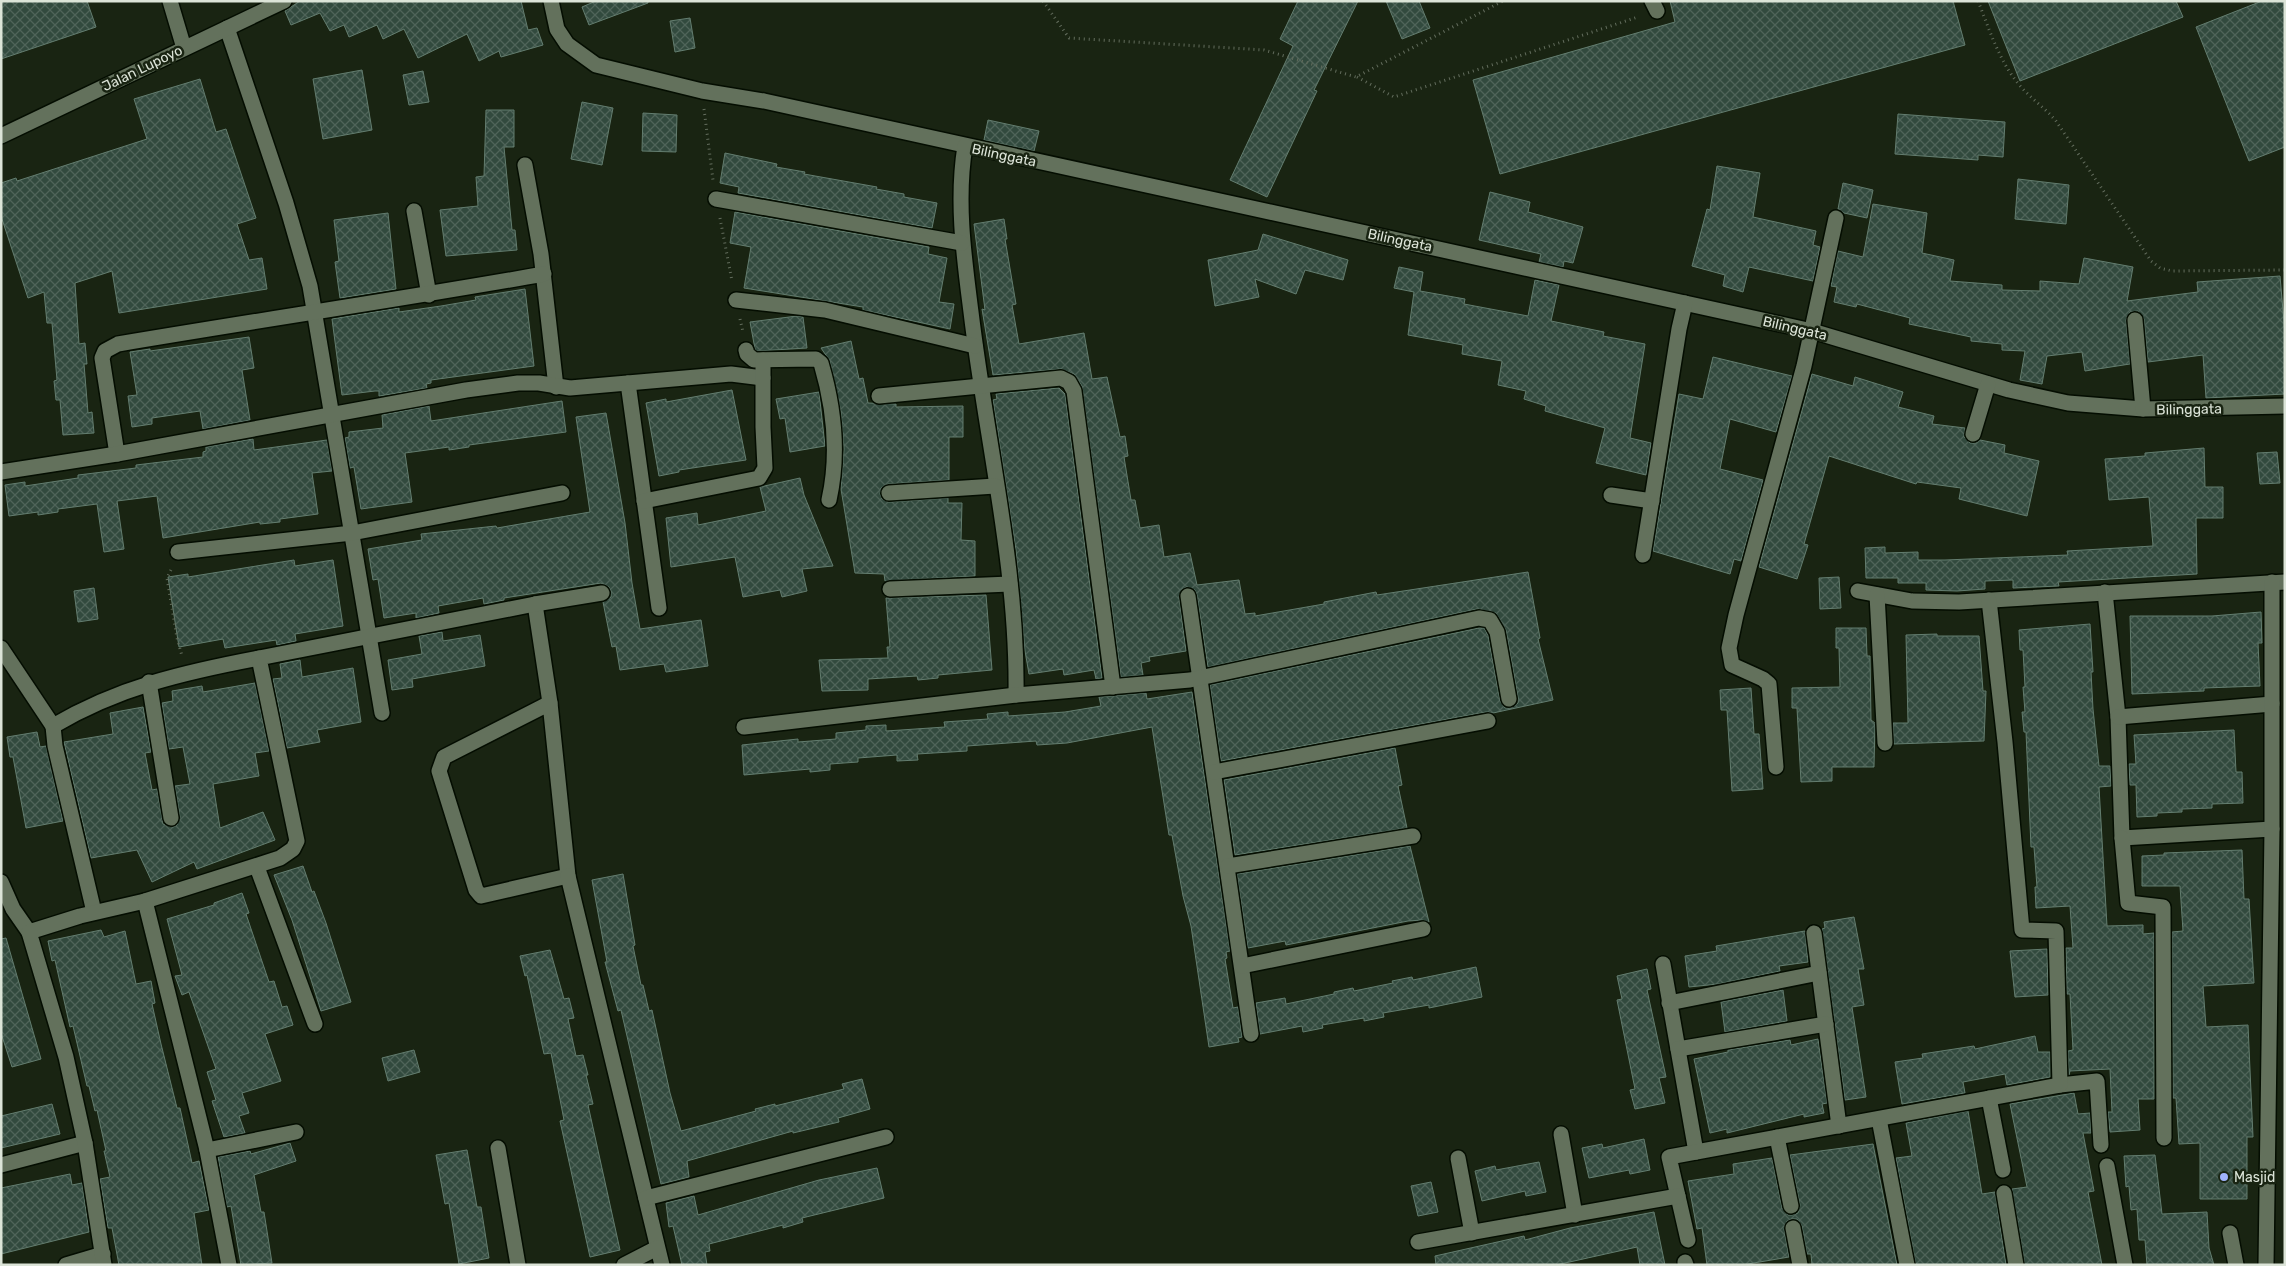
<svg xmlns="http://www.w3.org/2000/svg" width="2286" height="1266" viewBox="0 0 2286 1266" font-family="Rubik,sans-serif">
<style>
.building{fill:url(#building-cross-hatch);stroke:#637d6f}
.lines{fill:none;stroke-linecap:round;stroke-linejoin:round}
.minor-casing{stroke:#040d01;stroke-width:18}
.path{stroke:#636d5d;stroke-width:3;stroke-dasharray:1 4;stroke-linecap:butt}
.minor{stroke:#63715c;stroke-width:15}
.poi-dot{fill:#a0b3fd;stroke:#192412;stroke-width:2}
.labels{text-anchor:middle;stroke-width:5;stroke-linejoin:round;paint-order:stroke}
.street-label{font-size:14px;fill:#dce4d8;stroke:#192412}
.poi-label{font-size:14px;fill:#dce4d8;stroke:#192412;text-anchor:start}
</style>
<defs>
<pattern id="building-cross-hatch" width="8" height="8" patternUnits="userSpaceOnUse" patternTransform="scale(1.25)"><rect width="8" height="8" fill="#324a3e"/><path d="M0 0l8 8M0 8l8-8" fill="none" stroke="#4f6459"/></pattern>
</defs>
<rect width="100%" height="100%" fill="#192412"/>
<g class="building">
<polygon points="1,1 87,1 96,27 1,59"/>
<polygon points="300,1 521,1 528,30 537,28 543,45 501,57 499,51 479,61 467,34 418,58 404,29 383,39 377,25 349,37 344,25 330,31 320,13 291,25 285,11"/>
<polygon points="596,1 648,1 648,3 589,25 582,7"/>
<polygon points="1298,1 1358,1 1314,90 1317,91 1267,197 1230,180 1293,46 1280,39"/>
<polygon points="1386,1 1419,1 1430,28 1402,39"/>
<polygon points="1670,1 1953,1 1965,45 1500,174 1473,80 1675,22"/>
<polygon points="1988,1 2176,1 2183,17 2020,81"/>
<polygon points="2262,1 2285,1 2285,147 2249,161 2196,27"/>
<polygon points="690,18 695,48 675,52 670,21"/>
<polygon points="362,70 372,130 323,139 313,79"/>
<polygon points="423,71 429,102 409,105 403,75"/>
<polygon points="200,79 216,132 226,129 256,218 237,224 249,260 262,258 267,289 119,313 112,271 75,283 79,344 85,343 87,364 84,364 88,413 92,412 94,433 63,435 60,400 56,400 54,381 57,380 52,323 47,323 44,292 28,298 1,216 1,183 16,178 17,181 147,139 134,99"/>
<polygon points="582,102 613,108 602,165 571,159"/>
<polygon points="486,110 514,110 514,147 504,147 512,230 515,230 517,250 446,256 440,210 478,206 476,177 484,176"/>
<polygon points="643,113 677,115 676,152 642,151"/>
<polygon points="1898,114 2005,122 2003,157 1978,155 1978,160 1895,154"/>
<polygon points="988,120 1039,131 1034,151 984,140"/>
<polygon points="725,153 777,164 776,167 805,172 804,174 877,187 876,189 904,194 904,197 937,203 932,228 738,193 739,187 720,183"/>
<polygon points="1717,166 1760,173 1753,217 1816,231 1813,245 1820,247 1813,281 1749,267 1743,292 1723,286 1725,275 1692,266 1707,209 1710,210"/>
<polygon points="2018,179 2069,185 2066,224 2015,219"/>
<polygon points="1843,183 1873,190 1867,218 1844,213 1838,209"/>
<polygon points="1490,192 1530,202 1528,212 1583,227 1573,263 1564,261 1563,267 1539,262 1541,254 1479,240"/>
<polygon points="1873,204 1927,213 1922,253 1954,260 1950,281 2002,285 2002,290 2040,291 2040,281 2079,284 2084,258 2133,267 2127,301 2198,292 2197,282 2280,276 2285,334 2285,394 2206,398 2203,355 2148,362 2144,319 2138,311 2130,312 2126,320 2130,364 2085,371 2082,352 2047,356 2042,384 2020,380 2025,351 2002,350 2002,344 1971,341 1971,337 1909,324 1910,318 1857,304 1856,307 1834,302 1837,287 1831,286 1838,251 1863,257"/>
<polygon points="735,212 929,247 928,254 947,258 939,302 954,304 950,329 863,310 863,307 744,288 751,247 730,243"/>
<polygon points="388,213 396,289 340,298 335,262 339,261 334,220"/>
<polygon points="1004,219 1007,239 1005,239 1016,304 1012,305 1019,344 1084,333 1092,379 1107,377 1120,437 1125,436 1128,456 1124,457 1131,500 1135,500 1140,528 1159,525 1164,557 1190,553 1197,585 1239,580 1245,614 1255,613 1255,616 1324,604 1324,602 1376,592 1377,595 1528,572 1540,638 1538,639 1553,700 1493,713 1486,712 1221,761 1210,685 1479,628 1484,628 1488,635 1500,701 1505,708 1511,708 1518,703 1518,697 1506,630 1496,613 1477,609 1208,667 1197,595 1195,590 1187,587 1182,589 1179,597 1186,651 1149,657 1150,661 1141,663 1143,675 1121,677 1082,386 1074,374 1061,369 993,375 982,309 985,310 974,224"/>
<polygon points="1263,234 1348,260 1343,280 1305,270 1296,294 1255,279 1259,297 1215,306 1208,260 1258,250"/>
<polygon points="1399,267 1423,272 1420,291 1465,299 1464,304 1528,316 1535,280 1559,285 1551,321 1604,332 1603,336 1645,344 1630,438 1651,443 1646,475 1596,463 1605,428 1545,411 1546,406 1524,399 1526,391 1498,385 1502,361 1462,354 1463,345 1408,335 1414,292 1394,288"/>
<polygon points="525,289 534,366 431,380 431,383 426,384 427,388 379,396 379,391 375,391 342,395 332,319 399,308 399,312 441,306 476,300 475,297"/>
<polygon points="797,316 803,317 807,348 757,351 755,349 750,322"/>
<polygon points="249,337 254,368 242,370 250,420 203,429 200,411 152,418 152,424 132,427 128,396 137,395 130,352 150,349 150,351"/>
<polygon points="851,341 859,379 863,378 868,403 896,404 896,407 963,406 963,437 949,437 949,480 888,484 881,488 880,494 882,499 889,502 948,498 948,503 962,503 961,540 975,541 975,576 885,581 884,574 855,573 841,489 844,449 841,412 830,361 821,348"/>
<polygon points="1713,357 1792,376 1776,432 1730,419 1720,469 1763,480 1741,561 1734,559 1730,574 1653,551 1679,394 1703,399"/>
<polygon points="1812,374 1853,386 1855,377 1903,392 1898,407 1934,416 1932,424 1965,428 1964,437 1970,443 1976,443 1980,440 2005,445 2004,453 2039,461 2027,516 1959,499 1961,488 1917,482 1916,484 1829,456 1804,544 1808,545 1797,579 1759,567"/>
<polygon points="1059,388 1065,394 1102,678 1096,679 1094,670 1064,675 1063,669 1029,674 1025,651 1016,550 993,400 997,399 996,394"/>
<polygon points="732,390 746,460 679,470 679,472 659,476 646,403 666,399 666,402"/>
<polygon points="819,392 825,446 790,452 785,418 780,419 776,399"/>
<polygon points="562,401 566,432 469,445 469,447 449,450 449,447 405,453 412,502 361,509 354,467 350,468 345,438 349,437 349,432 383,428 382,415 429,406 431,421"/>
<polygon points="606,413 625,523 632,583 640,629 701,620 708,666 666,672 664,664 620,670 616,646 612,647 603,602 611,597 611,591 609,587 601,583 504,598 504,600 484,604 483,598 438,606 439,613 416,618 416,613 384,618 378,579 373,580 368,549 422,540 421,534 496,526 497,528 590,512 576,417"/>
<polygon points="253,439 254,450 327,440 332,471 312,473 318,514 280,519 280,522 260,524 260,522 163,538 157,496 117,501 124,549 104,552 97,504 58,509 58,512 38,515 38,512 9,516 5,485 25,482 25,486 78,478 78,475 136,468 136,465 203,457 203,452 206,451 206,447"/>
<polygon points="2204,448 2205,487 2223,487 2223,518 2196,518 2197,574 2058,582 2059,586 2013,588 2013,580 1985,581 1985,589 1957,591 1926,590 1926,583 1898,583 1898,578 1866,578 1865,548 1885,547 1885,553 1918,552 1918,560 1945,560 2068,555 2067,551 2153,546 2149,497 2109,500 2105,459 2145,456 2145,453"/>
<polygon points="2277,452 2280,483 2260,484 2257,453"/>
<polygon points="800,478 804,495 833,566 802,569 807,591 782,597 780,590 743,597 735,557 671,567 666,518 697,513 698,525 766,511 760,487"/>
<polygon points="294,560 295,566 333,560 343,626 295,634 296,641 277,645 276,640 225,648 223,639 179,647 168,577 188,574 188,577"/>
<polygon points="1839,577 1841,608 1820,609 1819,578"/>
<polygon points="94,588 98,619 78,622 74,591"/>
<polygon points="986,595 992,670 938,675 938,678 918,680 917,676 868,679 868,690 822,691 819,660 888,658 887,647 890,647 886,598"/>
<polygon points="2261,612 2262,643 2258,643 2260,686 2204,688 2204,691 2132,694 2130,616 2212,616"/>
<polygon points="2090,624 2093,672 2091,672 2093,709 2099,766 2110,766 2111,786 2099,787 2107,926 2143,925 2143,934 2154,933 2154,1099 2138,1099 2140,1130 2110,1132 2108,1112 2112,1112 2110,1069 2070,1071 2069,1075 2068,1051 2073,1050 2070,994 2067,994 2066,948 2073,948 2070,906 2036,908 2035,887 2037,887 2034,847 2031,847 2026,732 2024,732 2022,712 2025,712 2023,687 2025,687 2023,650 2020,650 2019,630"/>
<polygon points="1836,628 1866,628 1867,656 1870,656 1871,720 1875,723 1874,767 1832,767 1832,781 1801,782 1797,708 1792,708 1792,688 1840,687 1839,648 1836,648"/>
<polygon points="442,632 443,641 480,635 485,666 412,679 413,687 392,690 388,660 422,654 419,636"/>
<polygon points="1937,634 1937,636 1979,636 1983,691 1986,691 1984,741 1894,744 1893,723 1908,723 1906,635"/>
<polygon points="300,660 302,677 353,668 361,722 317,730 320,742 287,748 273,679 282,678 280,664"/>
<polygon points="255,683 269,751 255,753 259,776 213,784 220,828 263,812 275,840 197,869 194,862 152,882 137,850 91,858 64,742 113,734 110,713 143,707 151,752 145,753 152,790 157,789 163,824 173,827 177,825 180,817 175,786 190,784 183,747 169,749 162,703 173,701 172,691 202,686 203,692"/>
<polygon points="1751,688 1754,734 1759,734 1763,789 1732,791 1727,710 1721,710 1720,690"/>
<polygon points="1192,692 1230,951 1226,952 1227,958 1225,959 1233,1008 1238,1007 1242,1037 1238,1038 1239,1042 1209,1047 1191,926 1183,896 1172,835 1169,835 1152,727 1067,743 1037,745 1036,741 967,746 967,751 917,754 918,760 897,761 897,755 858,758 858,762 830,764 830,770 810,772 810,769 744,775 742,745 798,739 798,742 836,739 836,733 866,730 866,726 886,725 886,731 945,727 944,722 988,719 987,714 1008,712 1008,716 1065,712 1101,706 1099,697 1146,693 1147,699"/>
<polygon points="2234,730 2236,772 2242,772 2243,803 2212,804 2212,808 2182,809 2182,812 2157,813 2157,816 2137,817 2136,785 2130,785 2129,764 2136,764 2134,735"/>
<polygon points="37,732 40,747 46,746 63,821 26,828 13,757 10,757 7,737"/>
<polygon points="1395,748 1402,785 1398,786 1407,828 1235,855 1224,780"/>
<polygon points="1410,846 1429,922 1422,920 1408,921 1286,945 1285,941 1248,948 1237,874"/>
<polygon points="2242,850 2244,899 2249,899 2254,983 2203,986 2206,1027 2248,1025 2253,1137 2247,1137 2247,1199 2200,1199 2200,1143 2179,1144 2176,1098 2173,1098 2172,932 2183,931 2180,886 2142,886 2142,856 2164,855 2164,853"/>
<polygon points="303,866 312,892 314,891 326,923 351,1002 321,1011 292,920 274,875"/>
<polygon points="623,874 635,945 633,946 641,985 643,985 649,1011 652,1010 670,1093 681,1131 756,1111 755,1109 775,1104 775,1106 844,1089 842,1084 862,1079 870,1109 838,1118 839,1122 793,1133 793,1131 687,1161 689,1177 661,1184 621,1010 618,1011 605,962 607,962 592,880"/>
<polygon points="242,893 249,913 246,914 269,982 274,981 282,1007 287,1006 293,1025 265,1034 281,1081 242,1093 249,1113 239,1116 245,1133 224,1137 212,1101 216,1100 207,1072 216,1069 189,992 182,995 175,976 182,975 167,919 214,905 214,903"/>
<polygon points="1854,917 1864,969 1858,969 1864,1005 1852,1007 1866,1097 1845,1100 1822,929 1825,928 1824,922"/>
<polygon points="101,930 104,937 125,931 136,984 151,981 155,1003 152,1004 161,1044 177,1108 180,1108 192,1163 199,1161 209,1210 194,1213 202,1265 119,1265 112,1228 108,1228 100,1179 110,1177 104,1151 106,1151 97,1110 95,1111 89,1086 87,1086 73,1026 70,1027 55,960 52,961 48,941"/>
<polygon points="1805,931 1808,962 1779,966 1780,971 1718,984 1689,987 1685,956 1717,951 1716,946"/>
<polygon points="6,938 41,1059 12,1067 1,1033 1,939"/>
<polygon points="2047,949 2048,995 2015,997 2010,951"/>
<polygon points="550,950 564,999 569,998 574,1018 568,1019 576,1056 583,1055 588,1075 586,1075 593,1104 588,1105 620,1250 590,1257 560,1121 564,1120 551,1053 544,1054 527,975 525,976 520,956"/>
<polygon points="1476,967 1482,997 1429,1008 1429,1005 1383,1013 1384,1017 1364,1021 1364,1018 1322,1025 1323,1028 1303,1032 1302,1026 1260,1034 1256,1003 1285,998 1286,1004 1334,994 1334,992 1353,988 1354,991 1393,983 1392,981 1412,977 1413,980"/>
<polygon points="1647,969 1651,989 1647,990 1666,1077 1659,1078 1665,1103 1635,1109 1630,1090 1635,1089 1617,1000 1622,999 1617,976"/>
<polygon points="1783,990 1787,1021 1725,1032 1721,1002"/>
<polygon points="2035,1036 2038,1052 2050,1052 2050,1077 2007,1085 2005,1074 1963,1082 1965,1093 1902,1104 1895,1062 1923,1058 1922,1054 1974,1046 1975,1049"/>
<polygon points="1818,1039 1827,1103 1822,1104 1824,1113 1804,1117 1804,1114 1727,1133 1727,1129 1710,1133 1694,1059 1728,1052 1728,1050 1790,1040 1791,1045"/>
<polygon points="414,1050 420,1072 388,1081 382,1058"/>
<polygon points="2074,1093 2078,1114 2090,1113 2091,1133 2083,1133 2094,1191 2088,1192 2102,1265 2025,1265 2012,1189 2027,1187 2010,1104"/>
<polygon points="52,1104 60,1134 1,1148 1,1116"/>
<polygon points="1968,1111 1982,1194 1995,1192 2006,1265 1916,1265 1896,1158 1912,1156 1906,1123"/>
<polygon points="1644,1139 1650,1170 1630,1174 1629,1170 1589,1178 1582,1148 1602,1144 1603,1148"/>
<polygon points="290,1143 296,1161 254,1175 261,1212 264,1212 272,1263 241,1265 231,1206 227,1207 218,1157 250,1151 251,1154"/>
<polygon points="1873,1144 1897,1265 1812,1265 1811,1254 1807,1254 1802,1226 1797,1219 1792,1219 1787,1221 1784,1229 1789,1257 1742,1265 1707,1265 1702,1228 1697,1229 1688,1181 1734,1174 1733,1164 1772,1158 1782,1208 1788,1215 1792,1215 1798,1213 1800,1205 1790,1155"/>
<polygon points="467,1150 477,1207 481,1207 489,1258 459,1264 449,1203 445,1204 436,1155"/>
<polygon points="2155,1155 2162,1214 2207,1212 2209,1248 2214,1265 2147,1265 2145,1240 2139,1240 2137,1209 2131,1210 2129,1186 2126,1187 2124,1156"/>
<polygon points="1539,1162 1546,1192 1526,1196 1525,1191 1482,1201 1475,1171 1495,1166 1496,1170"/>
<polygon points="877,1168 884,1198 802,1218 803,1222 783,1228 783,1225 709,1244 710,1251 705,1252 707,1265 682,1265 673,1226 669,1227 666,1203 694,1196 698,1215 819,1180"/>
<polygon points="70,1174 72,1185 82,1183 89,1232 1,1254 1,1188"/>
<polygon points="1431,1182 1438,1212 1418,1216 1411,1186"/>
<polygon points="1654,1212 1665,1265 1640,1265 1637,1247 1556,1265 1436,1265 1435,1256 1524,1236 1525,1240 1570,1228"/>
</g>
<g class="lines">
<g class="minor-casing">
<g id="minor">
<polyline points="170,1 184,48"/>
<polyline points="551,1 557,29 567,44 596,65 702,91 764,101 1812,331 2009,390 2068,403 2143,409 2285,406"/>
<polyline points="1652,1 1657,11"/>
<polyline points="227,28 286,203 310,286 382,713"/>
<polyline points="1,136 284,1"/>
<path d="M 965,146 C 956,201 964,257 971,312 C 986,439 1018,568 1016,695"/>
<polyline points="525,165 541,254 556,387"/>
<polyline points="716,199 962,243"/>
<polyline points="414,211 429,295"/>
<polyline points="736,300 825,310 975,346"/>
<polyline points="2135,320 2143,409"/>
<path d="M 746,350 L 747,354 L 754,360 L 816,359 L 821,363 C 834,407 839,455 829,500"/>
<polyline points="628,383 659,608"/>
<polyline points="879,396 1061,378 1069,382 1074,391 1113,687"/>
<polyline points="1973,434 1988,384"/>
<path d="M 117,454 L 102,358 L 105,351 L 118,344 C 260,320 403,299 544,274"/>
<polyline points="1,472 117,454 466,390 518,383 539,383 570,388 731,374 763,378"/>
<polyline points="889,493 995,486"/>
<polyline points="1611,495 1652,501"/>
<polyline points="644,501 759,478 765,468 763,427 763,360"/>
<polyline points="178,552 352,533 562,493"/>
<polyline points="1643,555 1679,329 1685,303"/>
<polyline points="890,589 1010,584"/>
<polyline points="1858,591 1912,601 1959,602 2285,582"/>
<polyline points="2105,592 2118,717 2122,838 2272,829"/>
<polyline points="1877,595 1885,743"/>
<polyline points="1188,596 1251,1034"/>
<polyline points="535,604 550,703"/>
<polyline points="1,648 53,726"/>
<polyline points="149,682 171,818"/>
<polygon points="550,703 568,876 481,896 476,890 439,771 444,757"/>
<polyline points="2118,717 2272,704"/>
<polyline points="744,727 1016,695 1190,680 1479,618 1490,620 1497,632 1509,699"/>
<polyline points="1776,767 1769,684 1763,679 1732,665 1729,648 1736,615 1804,366 1836,218"/>
<polyline points="1214,772 1488,721"/>
<polyline points="2122,838 2128,903 2163,907 2164,1138"/>
<polyline points="1228,866 1413,836"/>
<polyline points="257,867 315,1024"/>
<polyline points="568,876 662,1265"/>
<polyline points="1,882 13,909 29,932"/>
<path d="M 94,912 L 55,746 L 53,726 C 119,687 185,672 259,658"/>
<polyline points="1814,933 1839,1126"/>
<polyline points="1663,964 1696,1152"/>
<polyline points="1242,966 1423,929"/>
<polyline points="1669,1003 1819,973"/>
<polyline points="1678,1049 1826,1024"/>
<polyline points="2060,1085 2097,1081 2101,1145"/>
<polyline points="1989,1098 2003,1170"/>
<polyline points="1879,1119 1907,1265"/>
<polyline points="1561,1134 1575,1215"/>
<polyline points="1777,1137 1791,1206"/>
<polyline points="498,1148 518,1265"/>
<polyline points="207,1150 296,1132"/>
<polyline points="1458,1158 1472,1233"/>
<polyline points="1,1165 85,1143"/>
<polyline points="2107,1166 2125,1265"/>
<polyline points="2004,1193 2016,1265"/>
<polyline points="646,1198 886,1137"/>
<polyline points="1793,1228 1800,1265"/>
<polyline points="2230,1233 2236,1265"/>
<polyline points="1688,1240 1669,1157 2060,1085 2056,931 2022,930 2005,742 1989,600"/>
<polyline points="1418,1242 1678,1196"/>
<polyline points="1685,1262 1686,1265"/>
<polyline points="66,1265 103,1254"/>
<polyline points="104,1265 85,1143 66,1057 29,932 80,916 145,901"/>
<polyline points="229,1265 207,1150 145,901 280,858 293,849 297,841 259,658 535,604 602,593"/>
<polyline points="624,1265 657,1248"/>
<polyline points="2266,1265 2272,829 2272,582"/>
</g>
</g>
<g class="path">
<polyline points="1043,1 1069,38 1264,50 1356,77 1503,1"/>
<path d="M 1978,1 C 1990,31 2000,64 2022,88 C 2033,100 2046,109 2056,121 L 2151,261 L 2160,268 L 2172,271 L 2285,270"/>
<polyline points="1357,77 1394,97 1638,17"/>
<polyline points="704,109 713,180"/>
<polyline points="720,218 732,281"/>
<polyline points="740,319 743,332"/>
<polyline points="171,570 167,578 177,638 182,656"/>
</g>
<use href="#minor" class="minor"/>
</g>
<circle class="poi-dot" cx="2224" cy="1177" r="5"/>
<g class="labels">
<g class="street-label">
<text transform="translate(142 68) rotate(-26)" y="5">Jalan Lupoyo</text>
<text transform="translate(1004 155) rotate(12)" y="5">Bilinggata</text>
<text transform="translate(1400 240) rotate(12)" y="5">Bilinggata</text>
<text transform="translate(1795 328) rotate(13)" y="5">Bilinggata</text>
<text transform="translate(2189 409) rotate(-1)" y="5">Bilinggata</text>
</g>
<g class="poi-label">
<text x="2234" y="1182">Masjid</text>
</g>
</g>
<rect width="2286" height="1266" fill="none" stroke="#dce4d8" stroke-width="5"/>
</svg>
